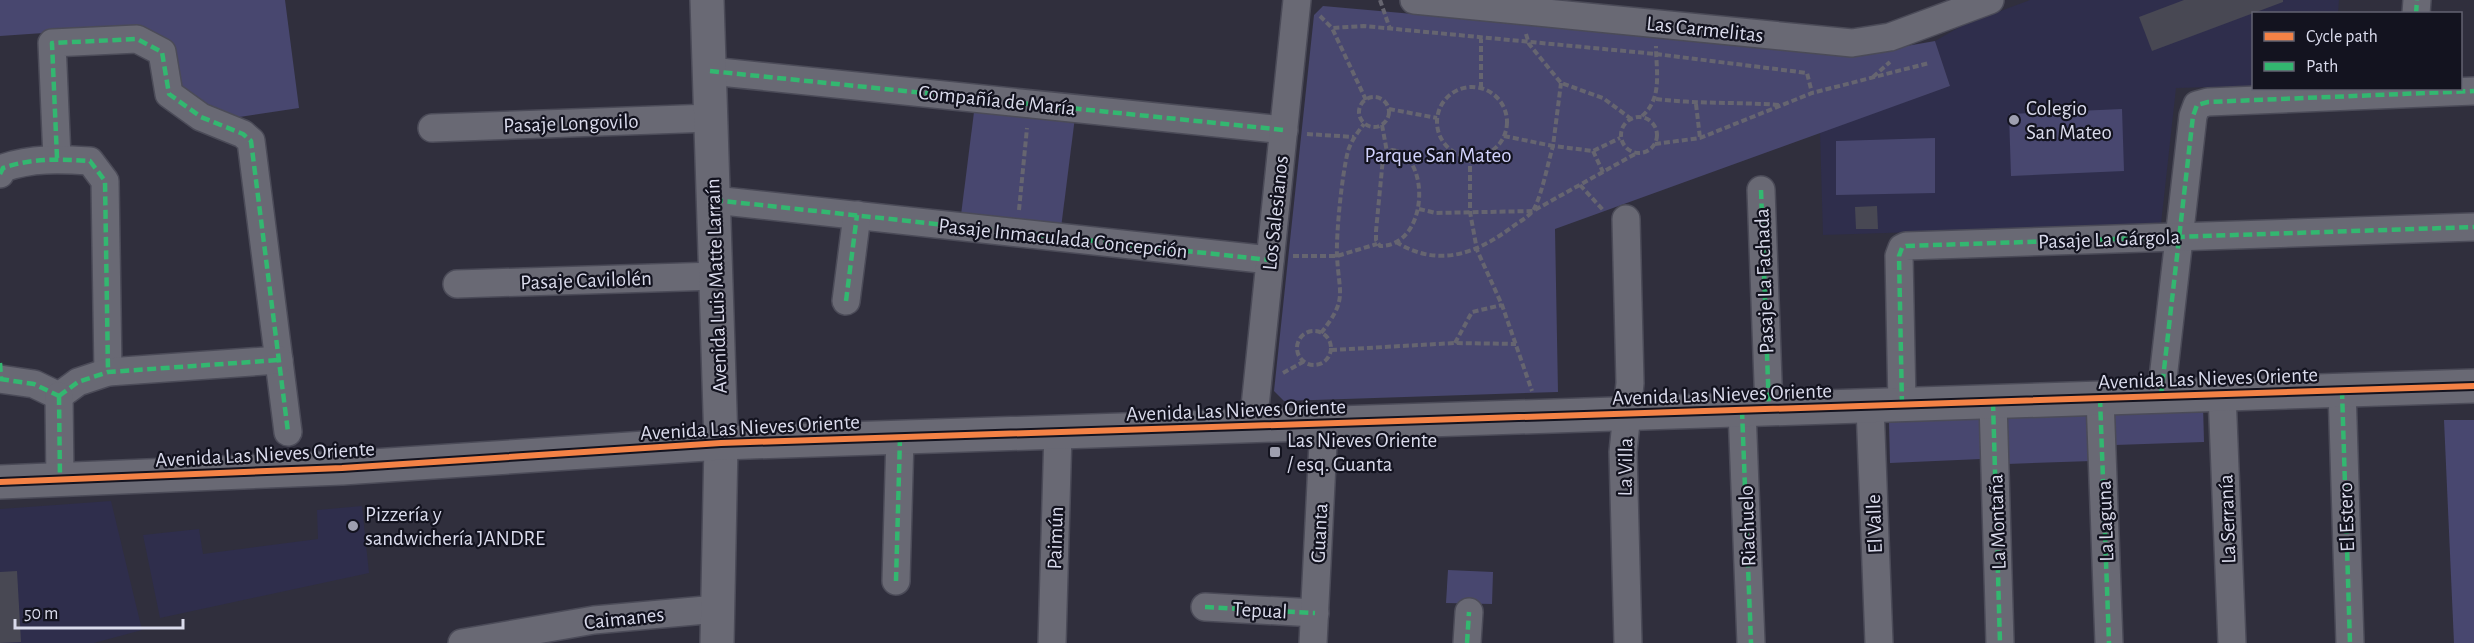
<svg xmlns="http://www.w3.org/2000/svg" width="2474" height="643" viewBox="0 0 2474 643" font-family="'Alegreya Sans',sans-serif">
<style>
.built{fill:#2f2e4c}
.green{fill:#48476f}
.building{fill:#484853}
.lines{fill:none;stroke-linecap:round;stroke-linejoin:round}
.minor-casing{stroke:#4b4b58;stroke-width:30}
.tertiary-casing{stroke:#4b4b58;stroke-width:36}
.path{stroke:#666570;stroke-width:4;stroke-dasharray:6 3;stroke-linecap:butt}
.minor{stroke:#696974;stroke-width:27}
.tertiary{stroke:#696974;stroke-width:33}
.quiet{stroke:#33b770;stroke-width:4.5;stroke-dasharray:9 4.5;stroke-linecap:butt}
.cycleway-casing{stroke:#13131f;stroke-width:10}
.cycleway{stroke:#f48246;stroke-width:6}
.poi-dot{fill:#9e9faf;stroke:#13131f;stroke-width:2}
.labels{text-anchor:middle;stroke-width:4.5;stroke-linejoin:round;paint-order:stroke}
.street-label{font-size:21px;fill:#dadbec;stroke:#13131f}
.poi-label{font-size:21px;fill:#dadbec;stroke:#13131f;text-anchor:start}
.park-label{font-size:21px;fill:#d3d4fe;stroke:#13131f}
</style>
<rect width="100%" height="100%" fill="#302f3d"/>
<g class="built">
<polygon points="2030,0 2339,0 2338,13 2254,14 2253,86 2176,88 2161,224 1823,235 1820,132 1950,86 1935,41 1963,25"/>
<polygon points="111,501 142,630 94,643 0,643 0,509"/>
<polygon points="362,506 369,573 160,618 143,535 199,529 203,554 318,539 317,510"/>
</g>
<g class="green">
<polygon points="0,0 285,0 299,108 226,119 176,91 168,45 151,31 131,27 0,36"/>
<polygon points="1323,6 1861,54 1935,41 1950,86 1555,229 1558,392 1284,401 1274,391 1314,15"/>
<polygon points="975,104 1075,117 1061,228 961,215"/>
<polygon points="2122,109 2124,171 2011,176 2009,114"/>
<polygon points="1935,138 1935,193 1836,195 1836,141"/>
<polygon points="2203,405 2204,442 2115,445 2114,409"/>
<polygon points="2090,413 2092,461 2007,464 2005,416"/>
<polygon points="1979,418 1981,459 1890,463 1889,422"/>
<polygon points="2444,420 2474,420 2474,643 2454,643"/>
<polygon points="1448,570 1493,572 1492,604 1446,603"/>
</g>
<g class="building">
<polygon points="2184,0 2283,0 2283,2 2152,51 2139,17"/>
<polygon points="1877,206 1878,229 1856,229 1855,207"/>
<polygon points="17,571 21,642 0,643 0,572"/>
</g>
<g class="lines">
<g class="minor-casing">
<g id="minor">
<polyline points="1414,0 1852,43 1890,37 1990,0"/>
<polyline points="2416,14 2417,0"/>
<polyline points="710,71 1284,130"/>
<polyline points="432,128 711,118"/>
<polyline points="57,158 52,43 137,39 162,52 169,94 201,117 243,134 251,141 288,432"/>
<path d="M 0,174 L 3,168 C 32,158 59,159 90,161 L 105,181 L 108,372"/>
<polyline points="1761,190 1769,409"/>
<polyline points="714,200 1270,260"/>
<polyline points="1626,219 1630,383 1623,452 1628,643"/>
<polyline points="457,284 716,276"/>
<polyline points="846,301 857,215"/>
<polyline points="0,379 34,384 59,396"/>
<polyline points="2342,390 2350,643"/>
<polyline points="2222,394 2232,643"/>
<polyline points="59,396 78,382 108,372 279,360"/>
<polyline points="59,396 60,480"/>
<polyline points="2161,396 2193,116 2197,105 2208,102 2474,91"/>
<polyline points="2100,398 2109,643"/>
<polyline points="1993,402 2000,643"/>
<polyline points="1902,405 1899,256 1902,248 1906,246 2474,227"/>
<polyline points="1870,406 1879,643"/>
<polyline points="1742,410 1751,643"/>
<polyline points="1253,426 1297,0"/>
<polyline points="896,581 900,437"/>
<polyline points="1205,607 1315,613"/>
<polyline points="462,643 594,620 717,609"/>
<polyline points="1052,643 1058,432"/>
<polyline points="1313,643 1324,423"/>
<polyline points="1467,643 1469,612"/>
</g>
</g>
<g class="tertiary-casing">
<g id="tertiary">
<polyline points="707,0 721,443 717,643"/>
<polyline points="0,482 342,468 721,443 2474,386"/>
</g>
</g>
<g class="path">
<polyline points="1380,0 1390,29"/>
<polyline points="1320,16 1332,28"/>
<polyline points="1526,34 1529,44 1561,83 1603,98 1630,118"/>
<polyline points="1873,77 1890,62"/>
<circle cx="1472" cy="122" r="35"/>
<polyline points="1481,88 1481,39"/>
<circle cx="1374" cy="112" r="15"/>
<path d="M 1656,99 C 1697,104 1738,102 1780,105"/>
<polyline points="1366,100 1332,28 1364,26 1656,54 1807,73 1812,93"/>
<polyline points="1696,104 1700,138"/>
<polyline points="1389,109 1437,118"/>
<path d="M 1642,116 C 1663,98 1656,71 1656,46"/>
<circle cx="1639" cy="135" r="18"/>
<polyline points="1382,125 1387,152"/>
<polyline points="1307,134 1354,137"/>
<polyline points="1504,136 1553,146 1561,83"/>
<polyline points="1655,144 1700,138 1812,93 1929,63"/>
<path d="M 1392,150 C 1431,155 1429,246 1380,246 L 1376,240 L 1376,231 L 1383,158 Z"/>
<polyline points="1593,151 1603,172"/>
<polyline points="1470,157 1470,212 1477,250 1502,305 1532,391"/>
<polyline points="1580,185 1604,211"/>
<polyline points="1419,209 1436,213 1533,211 1635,154"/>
<polyline points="1019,210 1027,128"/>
<path d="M 1396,242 C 1438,268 1476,254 1512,227 C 1519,222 1530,216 1534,209 C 1543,191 1547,166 1553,146 L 1593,151 L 1620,138"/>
<polyline points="1293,256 1337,256 1377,244"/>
<circle cx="1314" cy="348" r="17"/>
<path d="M 1321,333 C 1348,299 1339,295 1337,256 C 1336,233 1342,174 1348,151 C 1351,141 1358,132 1364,124"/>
<polyline points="1455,343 1472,312 1502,305"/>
<polyline points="1331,350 1455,343 1516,344"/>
<polyline points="1283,373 1303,362"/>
</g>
<use href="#minor" class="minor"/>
<use href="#tertiary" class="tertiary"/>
<g class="quiet">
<polyline points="2416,14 2417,0"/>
<polyline points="710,71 1284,130"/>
<polyline points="57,158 52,43 137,39 162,52 169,94 201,117 243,134 251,141 288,432"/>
<path d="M 0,174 L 3,168 C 32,158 59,159 90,161 L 105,181 L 108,372"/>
<polyline points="1761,190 1769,409"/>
<polyline points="714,200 1270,260"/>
<polyline points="846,301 857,215"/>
<polyline points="0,363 1,379"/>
<polyline points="0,379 34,384 59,396"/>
<polyline points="2342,390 2350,643"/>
<polyline points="59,396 78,382 108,372 279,360"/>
<polyline points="59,396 60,480"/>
<polyline points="2161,396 2193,116 2197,105 2208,102 2474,91"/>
<polyline points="2100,398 2109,643"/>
<polyline points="1993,402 2000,643"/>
<polyline points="1902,405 1899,256 1902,248 1906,246 2474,227"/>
<polyline points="1742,410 1751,643"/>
<polyline points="896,581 900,437"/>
<polyline points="1205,607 1315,613"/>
<polyline points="1467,643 1469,612"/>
</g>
<g class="cycleway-casing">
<polyline id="cycleway" points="0,482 342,468 721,443 2474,386"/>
</g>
<use href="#cycleway" class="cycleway"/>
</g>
<g class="poi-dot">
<circle cx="2014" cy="120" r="6"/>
<rect x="1269" y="446" width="12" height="12" rx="3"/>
<circle cx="353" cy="526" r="6"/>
</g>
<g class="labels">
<g class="street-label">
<text transform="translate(1705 29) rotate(6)" y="7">Las Carmelitas</text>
<text transform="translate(997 100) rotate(6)" y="7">Compañía de María</text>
<text transform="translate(571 123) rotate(-2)" y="7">Pasaje Longovilo</text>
<text transform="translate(1275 213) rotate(-84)" y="7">Los Salesianos</text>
<text transform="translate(1063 238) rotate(6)" y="7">Pasaje Inmaculada Concepción</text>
<text transform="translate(2109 239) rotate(-2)" y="7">Pasaje La Gárgola</text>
<text transform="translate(586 280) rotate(-2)" y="7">Pasaje Cavilolén</text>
<text transform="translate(1764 281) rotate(-92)" y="7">Pasaje La Fachada</text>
<text transform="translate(716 286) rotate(-92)" y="7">Avenida Luis Matte Larraín</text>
<text transform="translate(2208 378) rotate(-2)" y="7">Avenida Las Nieves Oriente</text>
<text transform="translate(1722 394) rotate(-2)" y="7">Avenida Las Nieves Oriente</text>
<text transform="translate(1236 410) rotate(-2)" y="7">Avenida Las Nieves Oriente</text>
<text transform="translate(750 427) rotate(-3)" y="7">Avenida Las Nieves Oriente</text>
<text transform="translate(265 454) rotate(-3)" y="7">Avenida Las Nieves Oriente</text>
<text transform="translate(1625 467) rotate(-89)" y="7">La Villa</text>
<text transform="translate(2346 517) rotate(-92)" y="7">El Estero</text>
<text transform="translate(2227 519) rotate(-92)" y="7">La Serranía</text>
<text transform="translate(2105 521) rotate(-92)" y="7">La Laguna</text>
<text transform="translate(1997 522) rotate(-92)" y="7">La Montaña</text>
<text transform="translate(1874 524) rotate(-92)" y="7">El Valle</text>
<text transform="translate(1747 526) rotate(-92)" y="7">Riachuelo</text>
<text transform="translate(1319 533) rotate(-87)" y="7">Guanta</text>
<text transform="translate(1055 538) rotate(-88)" y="7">Paimún</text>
<text transform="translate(1260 610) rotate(3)" y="7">Tepual</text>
<text transform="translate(624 618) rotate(-6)" y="7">Caimanes</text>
</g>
<g class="poi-label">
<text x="2026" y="115">Colegio<tspan x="2026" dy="24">San Mateo</tspan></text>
<text x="1287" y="447">Las Nieves Oriente<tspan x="1287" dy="24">/ esq. Guanta</tspan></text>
<text x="365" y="521">Pizzería y<tspan x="365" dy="24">sandwichería JANDRE</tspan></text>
</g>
<g class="park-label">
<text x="1438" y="162">Parque San Mateo</text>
</g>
</g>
<rect x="2252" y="12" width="210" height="78" fill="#13131f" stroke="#636371" stroke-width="1.5"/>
<rect x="2264" y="32" width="30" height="9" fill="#f48246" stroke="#636371" stroke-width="1.5"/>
<text x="2306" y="42" font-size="18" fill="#dadbec">Cycle path</text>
<rect x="2264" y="62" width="30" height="9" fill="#33b770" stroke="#636371" stroke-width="1.5"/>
<text x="2306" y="72" font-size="18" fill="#dadbec">Path</text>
<path d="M15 619v9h168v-9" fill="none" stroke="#dadbec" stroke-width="3"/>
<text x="24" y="619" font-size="18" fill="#dadbec" stroke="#13131f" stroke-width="4.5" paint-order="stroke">50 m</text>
</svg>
